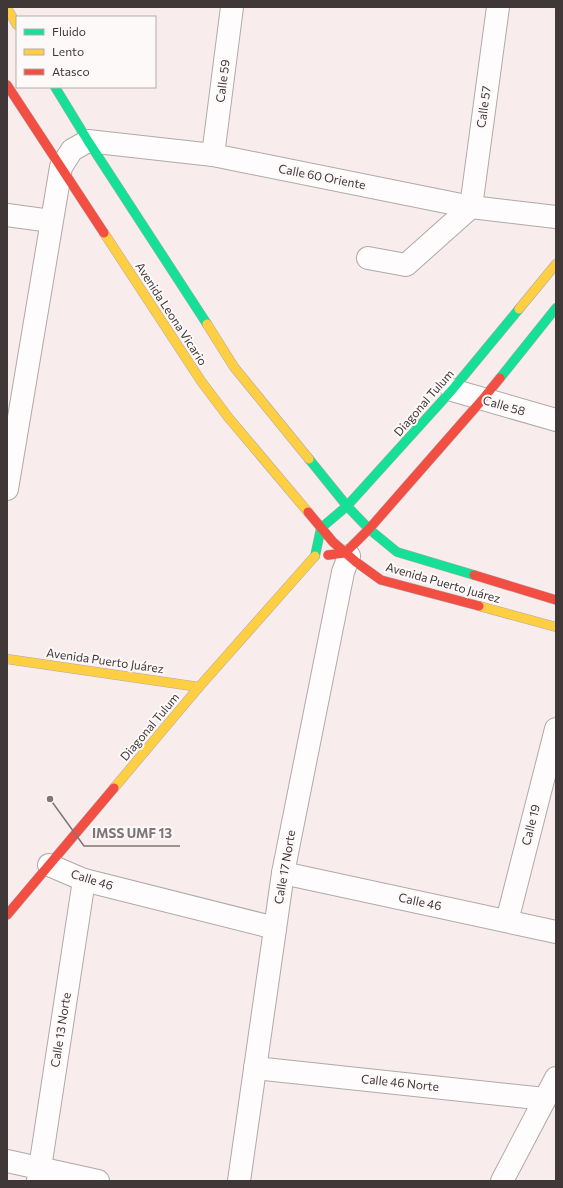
<svg xmlns="http://www.w3.org/2000/svg" width="563" height="1188" viewBox="0 0 563 1188" font-family="Commissioner,sans-serif">
<style>
.lines{fill:none;stroke-linecap:round;stroke-linejoin:round}
.street-casing{stroke:#b1a8a9;stroke-width:24}
.fast-casing{stroke:#b1a8a9;stroke-width:10}
.slow-casing{stroke:#b1a8a9;stroke-width:10}
.jam-casing{stroke:#b1a8a9;stroke-width:10}
.street{stroke:#fefcfc;stroke-width:22}
.fast{stroke:#16e098;stroke-width:9}
.slow{stroke:#ffcf43;stroke-width:9}
.jam{stroke:#f24e42;stroke-width:9}
.labels{text-anchor:middle;stroke-width:4;stroke-linejoin:round;paint-order:stroke}
.street-label{font-size:12px;fill:#3f3738;stroke:#fef9f9}
.leader{fill:none;stroke:#807677;stroke-width:1.5}
.callout-dot{fill:#807677;stroke:#fef9f9;stroke-width:1.5}
.callout-label{font-size:13px;text-anchor:middle;font-weight:bold;fill:#807677;stroke:#fef9f9;stroke-width:4;stroke-linejoin:round;paint-order:stroke}
</style>
<rect width="100%" height="100%" fill="#f8eced"/>
<g class="lines">
<g class="street-casing">
<g id="street">
<polyline points="213,155 232,7"/>
<polyline points="7,215 51,221"/>
<polyline points="368,258 406,265 471,207 498,7"/>
<polyline points="452,390 556,420"/>
<polyline points="7,489 61,167 72,150 88,141 213,155 471,207 556,217"/>
<polyline points="49,865 84,880 275,928"/>
<polyline points="283,873 556,932"/>
<polyline points="507,921 556,729"/>
<polyline points="255,1068 545,1099"/>
<polyline points="7,1161 98,1181"/>
<polyline points="38,1181 84,880"/>
<polyline points="239,1181 283,873 343,572 349,556"/>
<polyline points="502,1181 556,1078"/>
</g>
</g>
<g class="fast-casing">
<g id="fast">
<polyline points="55,87 88,141 207,324"/>
<polyline points="500,378 556,308"/>
<polyline points="309,459 347,506 369,529 397,552 474,575"/>
<polyline points="315,556 321,528 347,506 452,390 519,309"/>
</g>
</g>
<g class="slow-casing">
<g id="slow">
<polyline points="7,8 17,25"/>
<polyline points="104,233 201,381 228,417 308,512"/>
<polyline points="519,309 556,264"/>
<polyline points="207,324 234,367 309,459"/>
<polyline points="479,606 556,627"/>
<polyline points="7,659 199,687"/>
<polyline points="114,788 199,687 315,556"/>
</g>
</g>
<g class="jam-casing">
<g id="jam">
<polyline points="7,85 104,233"/>
<polyline points="308,512 333,542 356,562 381,580 479,606"/>
<polyline points="328,555 345,553 369,529 482,400 500,378"/>
<polyline points="474,575 556,600"/>
<polyline points="7,915 114,788"/>
</g>
</g>
<use href="#street" class="street"/>
<use href="#fast" class="fast"/>
<use href="#slow" class="slow"/>
<use href="#jam" class="jam"/>
</g>
<g class="labels">
<g class="street-label">
<text transform="translate(223 81) rotate(-83)" y="4">Calle 59</text>
<text transform="translate(484 107) rotate(-82)" y="4">Calle 57</text>
<text transform="translate(322 177) rotate(11)" y="4">Calle 60 Oriente</text>
<text transform="translate(171 314) rotate(57)" y="4">Avenida Leona Vicario</text>
<text transform="translate(424 403) rotate(-49)" y="4">Diagonal Tulum</text>
<text transform="translate(504 406) rotate(16)" y="4">Calle 58</text>
<text transform="translate(443 583) rotate(16)" y="4">Avenida Puerto Juárez</text>
<text transform="translate(105 661) rotate(8)" y="4">Avenida Puerto Juárez</text>
<text transform="translate(150 727) rotate(-50)" y="4">Diagonal Tulum</text>
<text transform="translate(531 825) rotate(-76)" y="4">Calle 19</text>
<text transform="translate(285 867) rotate(-80)" y="4">Calle 17 Norte</text>
<text transform="translate(92 880) rotate(17)" y="4">Calle 46</text>
<text transform="translate(420 902) rotate(12)" y="4">Calle 46</text>
<text transform="translate(61 1030) rotate(-81)" y="4">Calle 13 Norte</text>
<text transform="translate(400 1083) rotate(6)" y="4">Calle 46 Norte</text>
</g>
</g>
<path class="leader" d="M50 799L84 846H180"/>
<circle class="callout-dot" cx="50" cy="799" r="4"/>
<g class="callout-label">
<text x="132" y="838">IMSS UMF 13</text>
</g>
<rect width="563" height="1188" fill="none" stroke="#3f3738" stroke-width="16"/>
<rect x="16" y="16" width="140" height="72" fill="#fef9f9" stroke="#b2abac"/>
<rect x="24" y="29" width="20" height="6" fill="#16e098" stroke="#b2abac"/>
<text x="52" y="36" font-size="12" fill="#3f3738">Fluido</text>
<rect x="24" y="49" width="20" height="6" fill="#ffcf43" stroke="#b2abac"/>
<text x="52" y="56" font-size="12" fill="#3f3738">Lento</text>
<rect x="24" y="69" width="20" height="6" fill="#f24e42" stroke="#b2abac"/>
<text x="52" y="76" font-size="12" fill="#3f3738">Atasco</text>
</svg>
